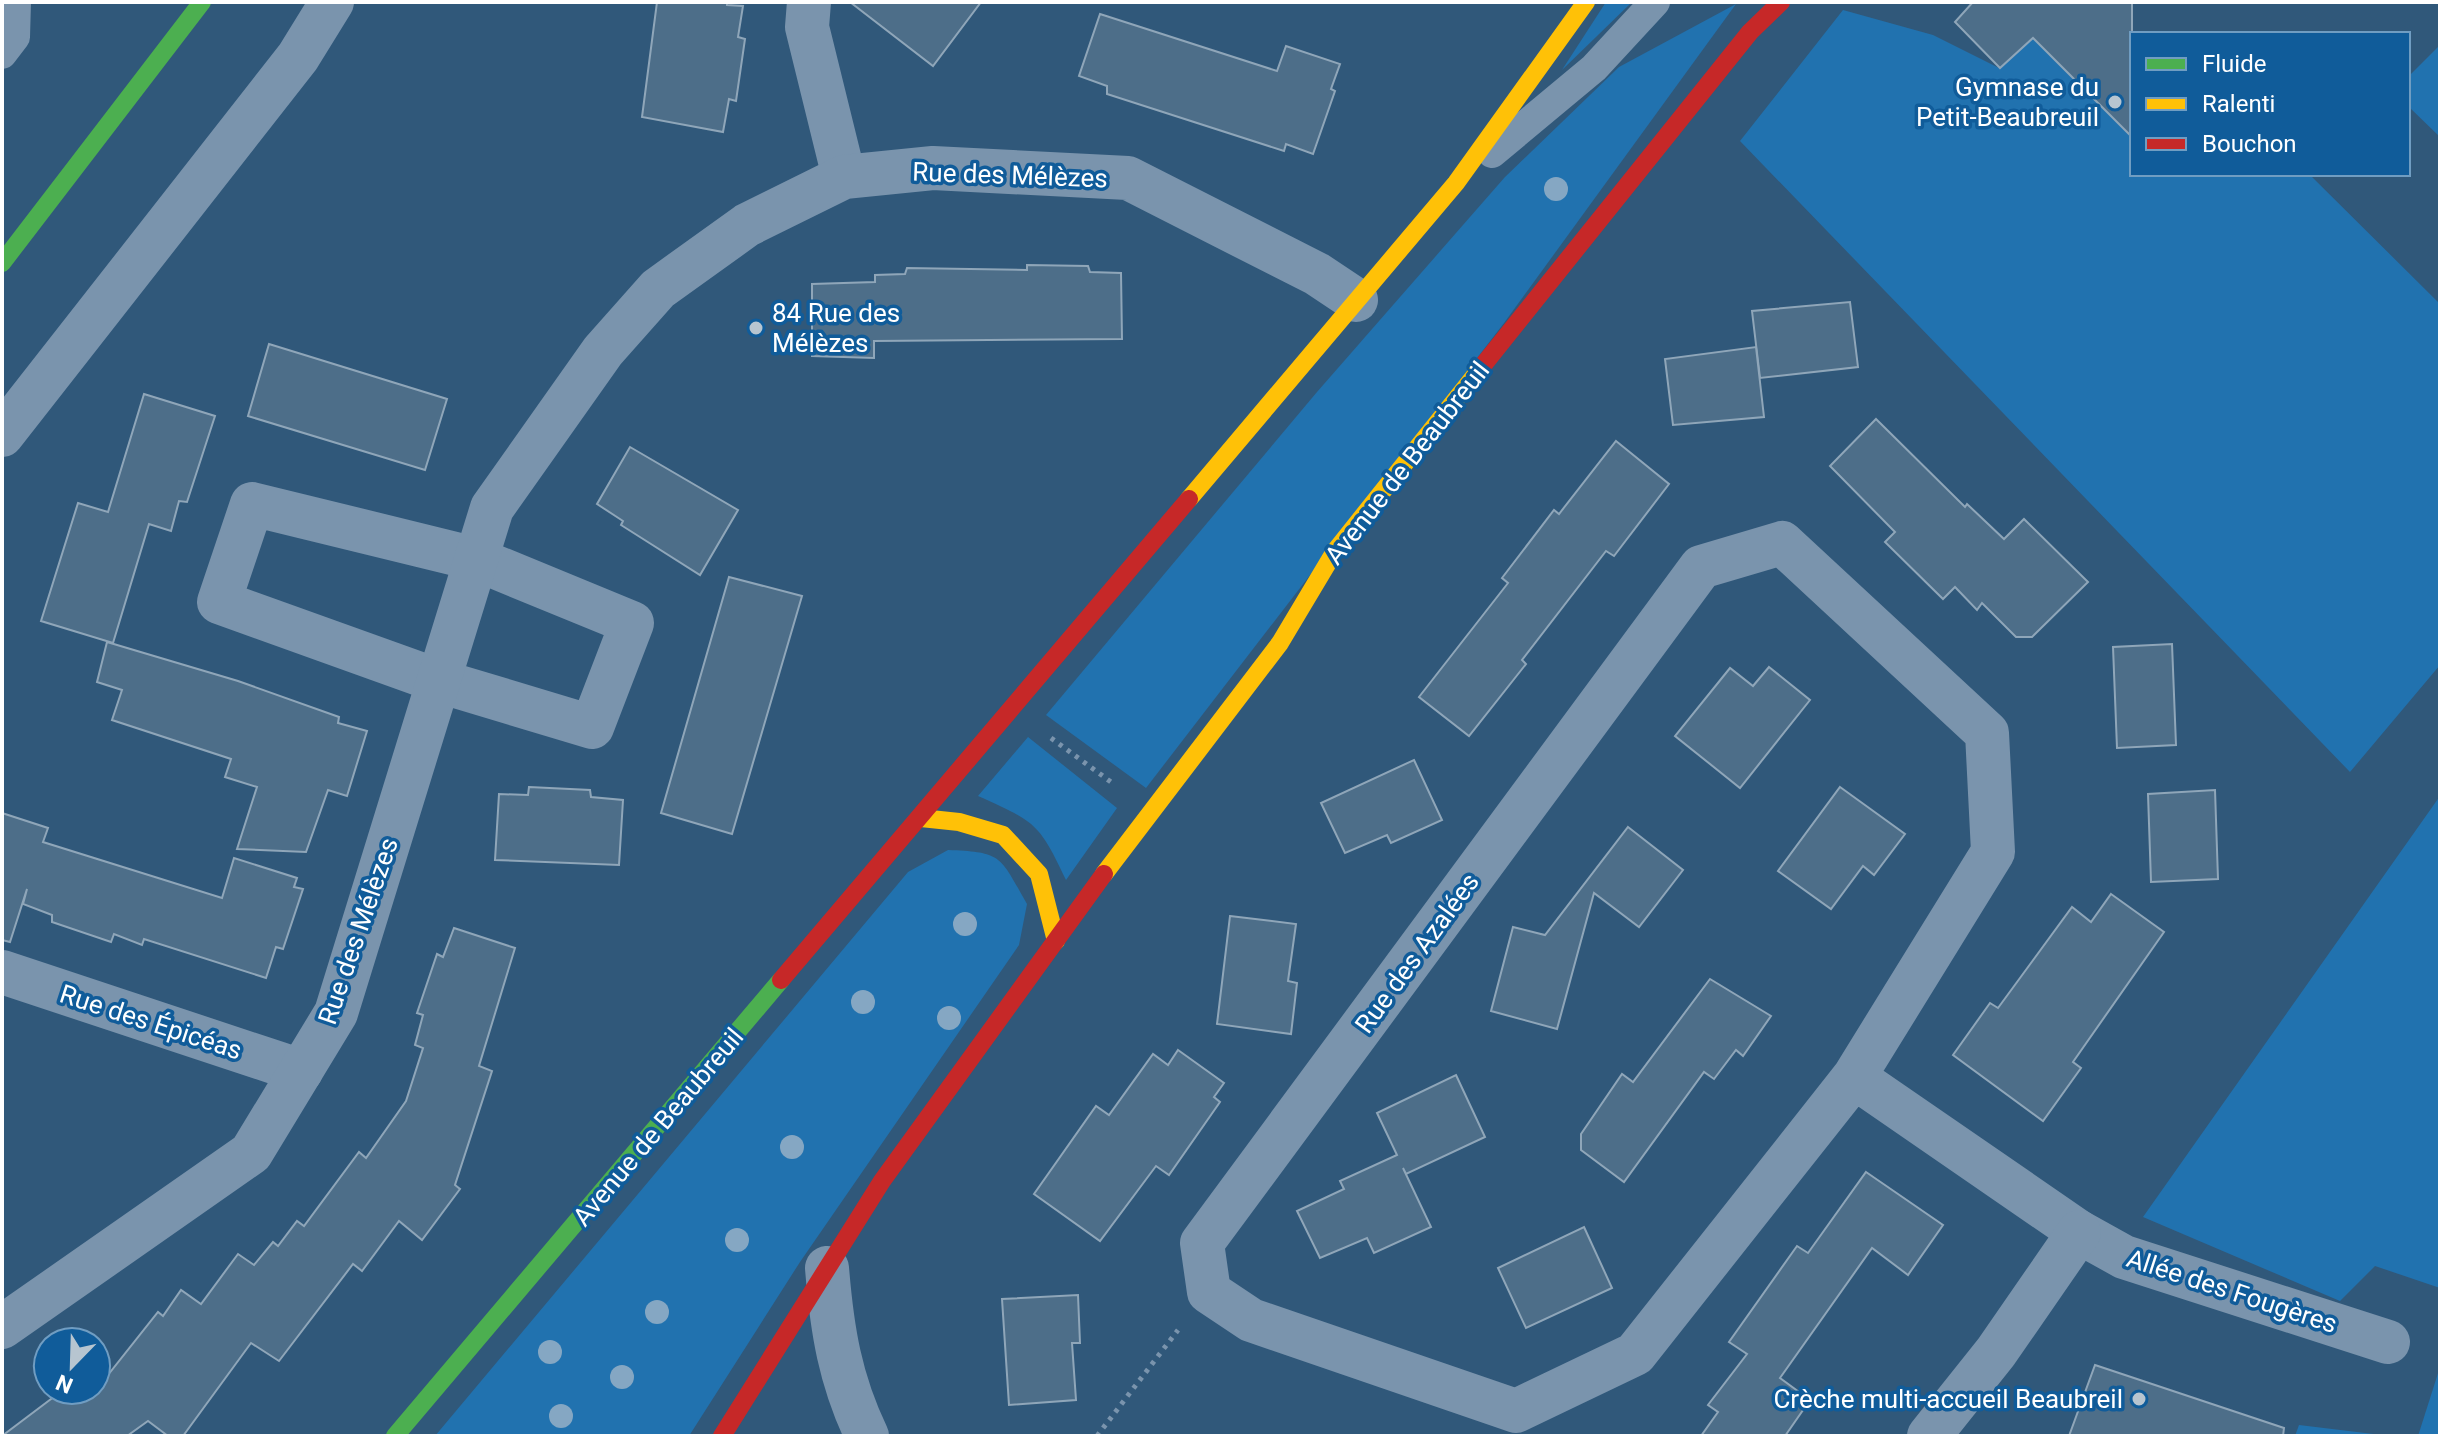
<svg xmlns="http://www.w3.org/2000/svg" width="2442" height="1438" viewBox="0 0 2442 1438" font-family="Roboto,sans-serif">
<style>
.green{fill:#2172af}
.building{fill:#4d6e89;stroke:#8fa6b9;stroke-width:2}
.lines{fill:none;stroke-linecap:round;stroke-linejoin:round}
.path{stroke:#7a94ad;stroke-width:5;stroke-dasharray:4 6;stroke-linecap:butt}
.lane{stroke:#7a94ad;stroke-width:30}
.street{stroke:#7a94ad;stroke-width:44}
.fast{stroke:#4caf50;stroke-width:18}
.slow{stroke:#ffc107;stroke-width:18}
.jam{stroke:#c62828;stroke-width:18}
.tree{fill:#85a7c3}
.poi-dot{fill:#b7c5d0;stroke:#105c9a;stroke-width:3}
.labels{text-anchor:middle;stroke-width:7;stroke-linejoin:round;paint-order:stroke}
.poi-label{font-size:26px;fill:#fff;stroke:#105c9a;text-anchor:end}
.street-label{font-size:26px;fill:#fff;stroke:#105c9a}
</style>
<rect width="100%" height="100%" fill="#30587a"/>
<g class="green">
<polygon points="1606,2 1632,2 1562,70"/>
<polygon points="1736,4 1504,323 1146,788 1046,715 1317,392 1505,177 1619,67"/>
<polygon points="1843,10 1933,35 1999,68 2033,38 2132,137 2132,174 2309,174 2440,304 2440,665 2350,772 1740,141"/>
<polygon points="2440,45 2440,137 2408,106 2408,77"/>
<path d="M 1028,737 L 1117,808 L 1066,880 C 1039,823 1036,822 978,796 Z"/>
<polygon points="2440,796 2440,1288 2375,1266 2340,1301 2143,1217"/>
<path d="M 948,850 C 1004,852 1000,857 1027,904 L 1019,945 L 800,1262 L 689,1436 L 435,1436 L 908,872 Z"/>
<polygon points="2440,1367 2440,1436 2418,1436"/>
<polygon points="2299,1425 2390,1436 2295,1436"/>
</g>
<g class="building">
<polygon points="657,2 727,2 727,5 743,6 738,37 745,39 736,101 729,99 723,132 642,117"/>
<polygon points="850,2 981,2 933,66"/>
<polygon points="1973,2 2132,2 2132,137 2033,38 2000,68 1955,22"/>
<polygon points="1100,14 1277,71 1286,46 1340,64 1331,89 1335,91 1313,154 1286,144 1284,151 1107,94 1107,86 1079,76"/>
<polygon points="1027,265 1088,266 1090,272 1121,273 1122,339 874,341 874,358 812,356 812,284 875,282 875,275 905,274 907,268 1027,270"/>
<polygon points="1850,302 1858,367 1760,378 1752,311"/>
<polygon points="269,344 447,399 425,470 248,416"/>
<polygon points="1756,347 1764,417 1673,425 1665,359"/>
<polygon points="144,394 215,416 187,502 179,501 171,531 149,524 113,643 41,621 78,503 108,512"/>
<polygon points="1876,419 1965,507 1967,504 2004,539 2024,519 2088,582 2032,637 2016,637 1982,603 1977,610 1955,587 1943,599 1885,542 1895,532 1830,466"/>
<polygon points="1616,441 1669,484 1614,556 1606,551 1522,660 1526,664 1469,736 1419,697 1508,583 1502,578 1554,510 1559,514"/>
<polygon points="630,447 738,510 700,575 621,525 623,521 597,504"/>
<polygon points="729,577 802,596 732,834 661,813"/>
<polygon points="107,642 238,681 339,717 338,723 367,731 347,796 328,790 306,852 237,849 257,787 225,777 231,759 112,720 122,690 97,682"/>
<polygon points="2172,644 2176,745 2117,748 2113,647"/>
<polygon points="1769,667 1810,700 1740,788 1675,736 1730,668 1753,686"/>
<polygon points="1414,760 1442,820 1391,843 1387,835 1345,853 1321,803"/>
<polygon points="529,787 590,790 591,797 623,800 619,865 495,860 499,794 528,795"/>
<polygon points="1840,787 1905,834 1874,875 1863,866 1831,909 1778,871"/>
<polygon points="2215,790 2218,879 2151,882 2148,794"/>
<polygon points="2,813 48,828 43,842 222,898 234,858 297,878 294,887 303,889 283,949 276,947 266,978 144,939 142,945 114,934 111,942 52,922 52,915 23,904 27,889 10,942 2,940"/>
<polygon points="1628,827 1683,870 1639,927 1594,893 1557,1029 1491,1011 1513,927 1545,935"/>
<polygon points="2111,894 2164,932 2073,1062 2081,1068 2043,1121 1953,1055 1990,1003 1998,1008 2072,907 2091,922"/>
<polygon points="1230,916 1296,924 1288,981 1297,983 1291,1034 1217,1024"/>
<polygon points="454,928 515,948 479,1066 492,1071 455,1185 460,1189 422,1240 399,1221 362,1271 353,1264 279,1361 251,1343 183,1436 168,1436 148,1421 127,1436 2,1436 63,1390 96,1390 158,1312 163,1316 181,1290 201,1304 238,1254 254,1265 273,1242 278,1246 297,1221 304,1226 359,1152 366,1158 406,1101 423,1048 415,1045 423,1015 417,1013 437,954 443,957"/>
<polygon points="1710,979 1771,1016 1743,1056 1736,1050 1714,1079 1704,1072 1624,1182 1581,1150 1581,1134 1622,1074 1633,1082"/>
<polygon points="1178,1050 1224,1083 1214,1097 1220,1102 1169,1175 1156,1166 1100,1241 1034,1194 1096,1106 1109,1115 1153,1054 1168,1065"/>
<polygon points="1456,1075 1485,1137 1406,1174 1403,1168 1431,1227 1374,1253 1367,1238 1320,1258 1297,1211 1344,1189 1340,1181 1397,1155 1377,1113"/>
<polygon points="1866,1172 1943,1225 1908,1275 1872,1248 1780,1378 1810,1400 1785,1436 1701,1436 1718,1412 1708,1405 1747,1354 1729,1342 1797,1246 1808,1253"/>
<polygon points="1584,1227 1612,1288 1526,1328 1498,1268"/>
<polygon points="1078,1295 1080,1343 1072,1343 1076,1400 1009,1405 1002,1299"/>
<polygon points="2095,1365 2284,1428 2283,1436 2069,1436"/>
</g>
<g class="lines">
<g class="path">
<polyline points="1051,738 1111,782"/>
<polyline points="1097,1436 1178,1330"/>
</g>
<g class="lane">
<polyline points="2,54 15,37 16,2"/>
<polyline points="1492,153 1594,68 1655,2"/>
</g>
<g class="street">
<polyline points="809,2 807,27 844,177"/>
<polyline points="2,435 298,57 332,2"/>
<polygon points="252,504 476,559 632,623 592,727 439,681 219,602"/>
<polyline points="2,972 301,1071"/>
<polyline points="1854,1077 1993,852 1987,733 1782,543 1701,567 1202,1243 1209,1292 1251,1320 1516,1411 1635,1354 1854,1077 2079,1232 2124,1257 2388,1342"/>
<path d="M 827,1268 C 832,1330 840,1380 867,1436"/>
<polyline points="2,1327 251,1153 336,1013 492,508 603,351 658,289 747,225 844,177 933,168 1128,178 1317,274 1356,300"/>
<polyline points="1929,1436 1996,1352 2079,1232"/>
</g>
<g class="fast">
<polyline points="2,263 202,2"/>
<polyline points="395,1436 781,980"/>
</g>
<g class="slow">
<polyline points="1189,499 1456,183 1586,2"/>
<polyline points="921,818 959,822 1003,835 1039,874 1056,941"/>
<polyline points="1104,874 1280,643 1335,551 1480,369"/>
</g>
<g class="jam">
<polyline points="1480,369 1750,32 1781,2"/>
<polyline points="781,980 1189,499"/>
<polyline points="722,1436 882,1181 1104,874"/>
</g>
</g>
<g class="tree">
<circle cx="1556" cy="189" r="12"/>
<circle cx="965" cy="924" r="12"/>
<circle cx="863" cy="1002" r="12"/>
<circle cx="949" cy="1018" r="12"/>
<circle cx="792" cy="1147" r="12"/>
<circle cx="737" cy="1240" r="12"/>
<circle cx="657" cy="1312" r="12"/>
<circle cx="550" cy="1352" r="12"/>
<circle cx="622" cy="1377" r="12"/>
<circle cx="561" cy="1416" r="12"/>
</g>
<g class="poi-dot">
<circle cx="2115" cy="102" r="8"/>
<circle cx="756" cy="328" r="8"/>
<circle cx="2139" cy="1399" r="8"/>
</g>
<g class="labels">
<g class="poi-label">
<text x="2099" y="96">Gymnase du<tspan x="2099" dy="30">Petit-Beaubreuil</tspan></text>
<text x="772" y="322" text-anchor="start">84 Rue des<tspan x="772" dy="30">Mélèzes</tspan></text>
<text x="2123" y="1408">Crèche multi-accueil Beaubreil</text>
</g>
<g class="street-label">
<text transform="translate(1010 175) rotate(2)" y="9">Rue des Mélèzes</text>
<text transform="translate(1407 463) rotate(-52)" y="9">Avenue de Beaubreuil</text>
<text transform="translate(358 931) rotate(-71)" y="9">Rue des Mélèzes</text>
<text transform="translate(1417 953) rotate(-54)" y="9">Rue des Azalées</text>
<text transform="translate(151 1022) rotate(18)" y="9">Rue des Épicéas</text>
<text transform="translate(658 1127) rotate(-50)" y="9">Avenue de Beaubreuil</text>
<text transform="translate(2232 1291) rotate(18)" y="9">Allée des Fougères</text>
</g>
</g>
<rect width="2442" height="1438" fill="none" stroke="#ffffff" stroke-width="8"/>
<rect x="2130" y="32" width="280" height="144" fill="#105c9a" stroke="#709dc2" stroke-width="2"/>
<rect x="2146" y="58" width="40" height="12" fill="#4caf50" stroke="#709dc2" stroke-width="2"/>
<text x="2202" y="72" font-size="24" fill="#ffffff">Fluide</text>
<rect x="2146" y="98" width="40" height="12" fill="#ffc107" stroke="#709dc2" stroke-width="2"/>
<text x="2202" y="112" font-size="24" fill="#ffffff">Ralenti</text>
<rect x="2146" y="138" width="40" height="12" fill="#c62828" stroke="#709dc2" stroke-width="2"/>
<text x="2202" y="152" font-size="24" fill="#ffffff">Bouchon</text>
<g transform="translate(72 1366) rotate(203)"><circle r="38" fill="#105c9a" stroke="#709dc2" stroke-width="2"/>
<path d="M0-6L14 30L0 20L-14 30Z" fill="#b7c5d0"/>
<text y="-12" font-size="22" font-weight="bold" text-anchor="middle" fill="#ffffff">N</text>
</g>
</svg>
